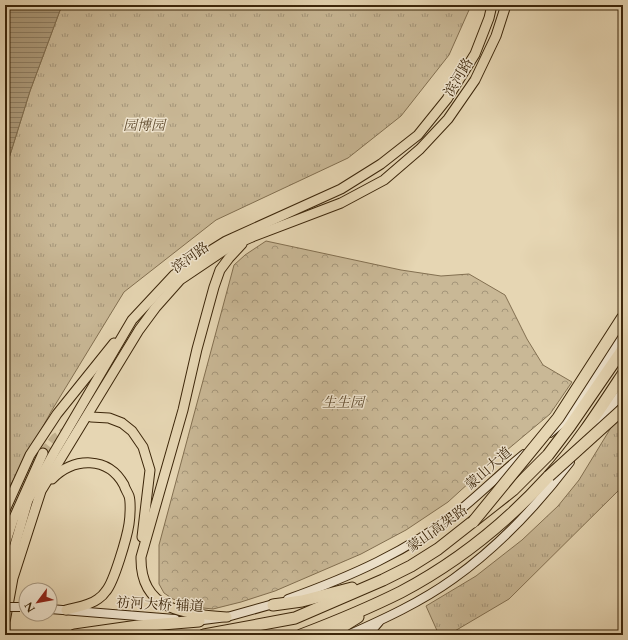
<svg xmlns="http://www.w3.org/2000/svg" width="628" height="640" viewBox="0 0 628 640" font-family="Cardo,'Noto Serif SC',serif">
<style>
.forest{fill:url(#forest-crowns);stroke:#826f50}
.park{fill:url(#park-tufts);stroke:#826f50}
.water{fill:url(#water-rules);stroke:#7f6c4d}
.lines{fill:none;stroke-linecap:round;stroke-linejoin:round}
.primary-tunnel{stroke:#c4b391;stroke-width:9;stroke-dasharray:9 4.5;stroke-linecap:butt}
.secondary-casing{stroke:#3c260a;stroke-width:10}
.primary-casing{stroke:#3c260a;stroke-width:11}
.highway-casing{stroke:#3c260a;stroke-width:13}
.secondary{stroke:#efe4ce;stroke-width:8}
.primary{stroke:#e6d6b3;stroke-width:9}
.highway{stroke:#e6d6b3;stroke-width:11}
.secondary-bridge-casing{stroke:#3c260a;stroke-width:10;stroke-linecap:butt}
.highway-bridge-casing{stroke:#3c260a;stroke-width:13;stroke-linecap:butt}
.secondary-bridge{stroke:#efe4ce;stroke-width:8}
.highway-bridge{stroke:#e6d6b3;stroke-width:11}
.labels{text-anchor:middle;stroke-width:3;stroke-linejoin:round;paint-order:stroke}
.street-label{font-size:14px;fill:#3c260a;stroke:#efe4ce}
.park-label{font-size:14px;font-style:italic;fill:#5f4a2d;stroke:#efe4ce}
</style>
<defs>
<pattern id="forest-crowns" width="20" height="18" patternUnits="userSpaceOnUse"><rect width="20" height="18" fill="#c9b896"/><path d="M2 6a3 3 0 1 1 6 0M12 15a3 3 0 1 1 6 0" fill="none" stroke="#a49579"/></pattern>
<pattern id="park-tufts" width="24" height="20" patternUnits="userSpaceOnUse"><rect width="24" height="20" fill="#c9b896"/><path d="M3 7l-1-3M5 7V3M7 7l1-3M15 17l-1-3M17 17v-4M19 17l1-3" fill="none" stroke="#a49579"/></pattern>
<pattern id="water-rules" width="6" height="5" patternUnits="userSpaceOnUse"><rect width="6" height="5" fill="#ac9a7a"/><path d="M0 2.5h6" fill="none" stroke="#8d7d62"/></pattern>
</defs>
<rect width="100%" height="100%" fill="#e6d6b3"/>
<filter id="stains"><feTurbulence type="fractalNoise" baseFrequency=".005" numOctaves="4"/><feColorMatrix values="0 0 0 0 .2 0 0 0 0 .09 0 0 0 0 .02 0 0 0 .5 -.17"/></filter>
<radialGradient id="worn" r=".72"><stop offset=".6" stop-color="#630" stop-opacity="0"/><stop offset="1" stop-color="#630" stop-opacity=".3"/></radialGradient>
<polygon class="forest" points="266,241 401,270 441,276 469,274 505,295 527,339 543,365 572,382 550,414 482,471 448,502 406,530 361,554 275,591 241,602 213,609 194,607 173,599 164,593 159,584 159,545 234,265 245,255"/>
<g class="park">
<polygon points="62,5 470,5 469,10 449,55 401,116 348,158 216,220 124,292 52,410 10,486 5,510 5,171 30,91"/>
<polygon points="623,408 623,486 620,489 509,599 448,635 439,635 426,606 476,576 522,540 558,506 579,480"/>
</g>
<polygon class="water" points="5,5 62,5 30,91 5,171"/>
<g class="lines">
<polyline class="primary-tunnel" points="43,453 55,438 69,429"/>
<g class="secondary-casing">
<g id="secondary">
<polyline points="594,431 623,391"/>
<polyline points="550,433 563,422 600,371 623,334"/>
<path d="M 288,599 C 349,577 409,551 460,510 C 482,492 502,472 524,454"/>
<polyline points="50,609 175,619"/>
<polyline points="195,621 227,617 277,603"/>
<path d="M 348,635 C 384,619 421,602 453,579 C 499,546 536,507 570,462"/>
<polyline points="368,635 379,622"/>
</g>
</g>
<g class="primary-casing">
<g id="primary">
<polyline points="91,417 109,418 122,423 132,431 143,447 150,470 142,537"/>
<path d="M 52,479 C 74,457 108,456 124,485 C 125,489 128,493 129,496 C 131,502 130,518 129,524 C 127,537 114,582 106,591 C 104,594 101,597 98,599 C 89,606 76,607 66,610"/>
<polyline points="5,510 30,455 57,414 114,343"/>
<polyline points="5,544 13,520 43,453"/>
<polyline points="5,583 12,555 28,500 55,451 132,320 174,275 197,259 226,241 341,189 381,164 418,135 447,99 475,54 489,18 492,5"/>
<path d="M 227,617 C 185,614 140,611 141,557 L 183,410 L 197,349 L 214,287 L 220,270 L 229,258 L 242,244"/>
<polyline points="5,635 5,622 13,578 41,491 139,330 156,307 180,280 229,247 252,237 341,203 384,180 420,149 448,119 475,80 496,36 506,5"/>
</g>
</g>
<g class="highway-casing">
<g id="highway">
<polyline points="273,605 302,601 352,588"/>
<polyline points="75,635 138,626 199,621"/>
<polyline points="204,635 295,618 383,580 411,566 438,549 513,490 548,455 570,426 623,349"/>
<path d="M 301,635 C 335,622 369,608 401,592 C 456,563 506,523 548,477 C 577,445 600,409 623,374"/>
<polyline points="329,635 358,617"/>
</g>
</g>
<use href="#secondary" class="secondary"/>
<use href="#primary" class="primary"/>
<use href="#highway" class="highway"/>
<g class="secondary-bridge-casing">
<polyline id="secondary-bridge" points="5,607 20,607"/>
</g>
<g class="highway-bridge-casing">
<g id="highway-bridge">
<polyline points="549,476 623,409"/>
<polyline points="473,522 558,418 623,317"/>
</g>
</g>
<use href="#secondary-bridge" class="secondary-bridge"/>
<use href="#highway-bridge" class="highway-bridge"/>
</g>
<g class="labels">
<g class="street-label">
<text transform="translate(458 77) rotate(-59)" y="5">滨河路</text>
<text transform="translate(190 257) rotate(-35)" y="5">滨河路</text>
<text transform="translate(488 468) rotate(-41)" y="5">蒙山大道</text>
<text transform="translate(437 528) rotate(-36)" y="5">蒙山高架路</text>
<text transform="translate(160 604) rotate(3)" y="5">祊河大桥 辅道</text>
</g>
<g class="park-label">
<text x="144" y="130">园博园</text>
<text x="343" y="407">生生园</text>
</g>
</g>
<rect width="628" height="640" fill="none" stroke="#e6d6b3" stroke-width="20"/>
<rect x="6" y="6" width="616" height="628" fill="none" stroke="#3c260a" stroke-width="2"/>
<rect x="10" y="10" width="608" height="620" fill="none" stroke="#3c260a"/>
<g transform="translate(38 602) rotate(238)"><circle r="19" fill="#efe4ce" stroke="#a79880"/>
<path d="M0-3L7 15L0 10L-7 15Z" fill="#8f2418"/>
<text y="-6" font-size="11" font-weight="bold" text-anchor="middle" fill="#3c260a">N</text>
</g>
<rect width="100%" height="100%" filter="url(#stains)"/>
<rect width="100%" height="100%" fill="url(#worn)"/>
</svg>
